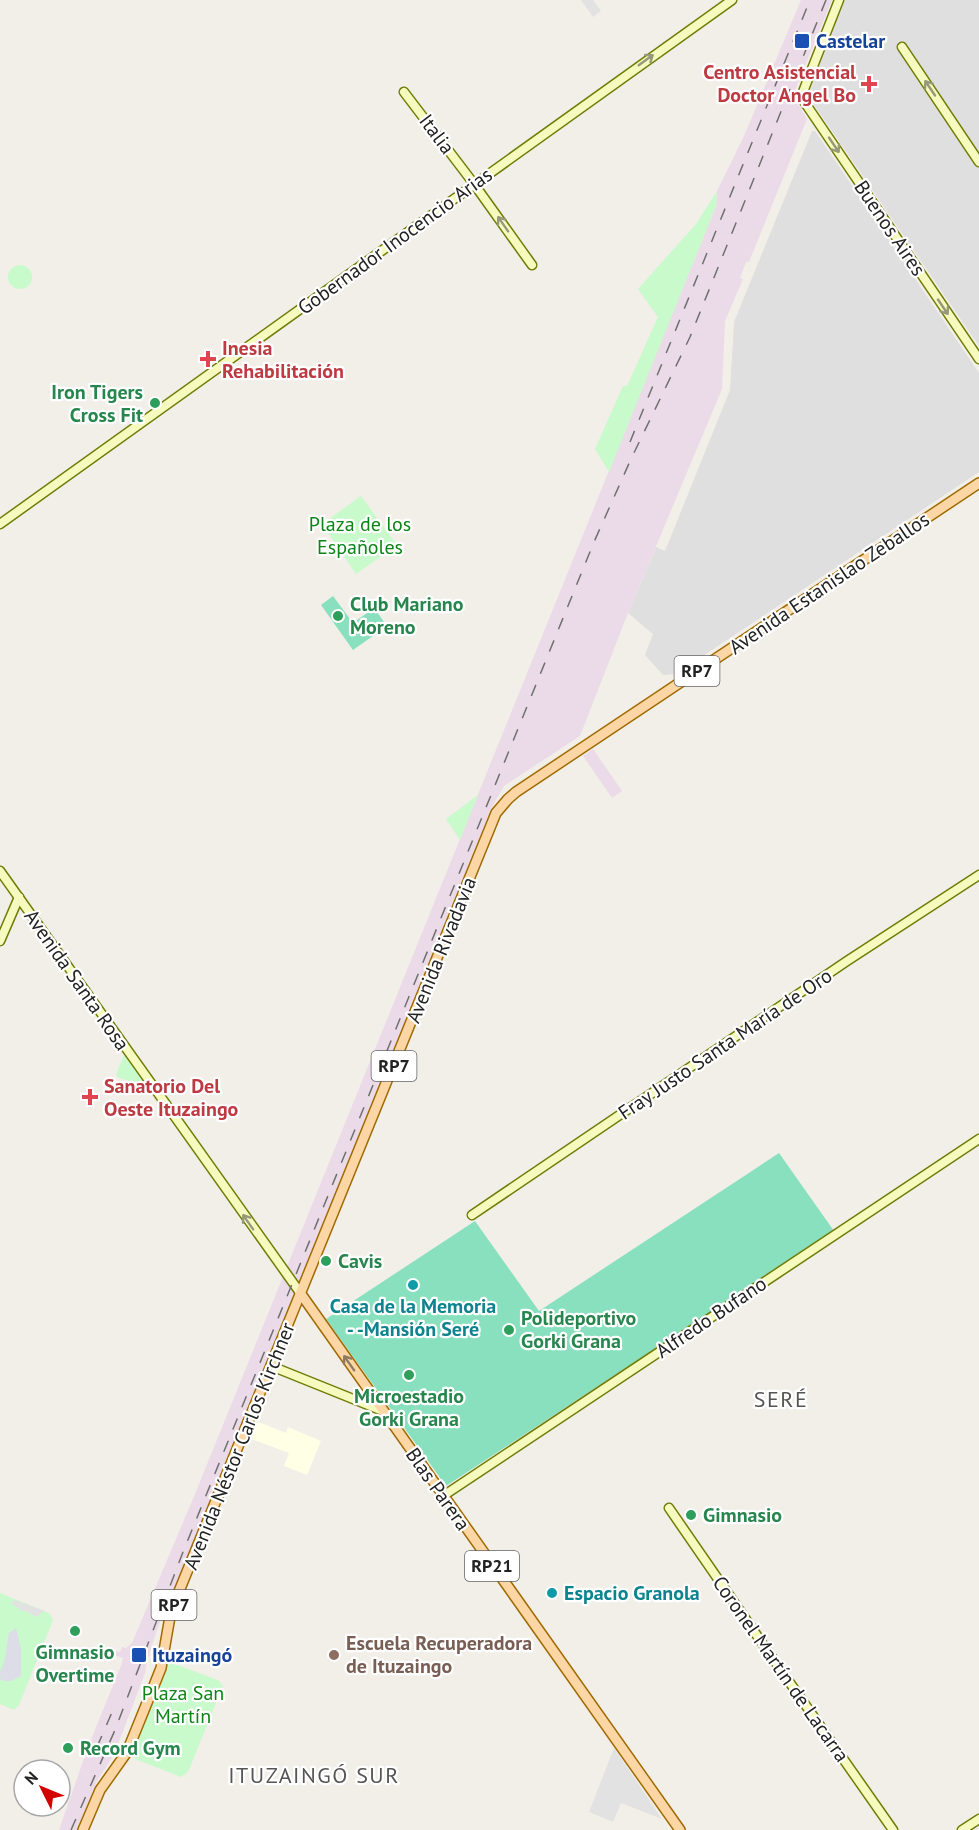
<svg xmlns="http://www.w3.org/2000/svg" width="979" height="1830" viewBox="0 0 979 1830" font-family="'PT Sans',sans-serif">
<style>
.residential{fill:#e0dfdf}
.industrial{fill:#ebdbe8}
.education{fill:#ffffe5}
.park{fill:#c8facc}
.pitch{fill:#88e0be}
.parking{fill:#e2e2e2}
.plaza{fill:#dddde8}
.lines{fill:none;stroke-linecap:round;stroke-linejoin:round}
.secondary-casing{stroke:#707d05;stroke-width:11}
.primary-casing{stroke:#a06b00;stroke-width:12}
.secondary{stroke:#f7fabf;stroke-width:8}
.primary{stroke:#fcd6a4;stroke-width:9}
.rail{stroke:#707070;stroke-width:1.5;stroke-dasharray:12 12;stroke-linecap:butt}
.oneway{stroke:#979978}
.oneway2{stroke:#8f7c63}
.transit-dot{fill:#1a4fb4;stroke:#fff;stroke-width:2}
.health-dot{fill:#e0444e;stroke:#fff;stroke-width:2}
.leisure-dot{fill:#2e9e5b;stroke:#fff;stroke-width:2}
.culture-dot{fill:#0f9aa8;stroke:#fff;stroke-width:2}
.education-dot{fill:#8d6e63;stroke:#fff;stroke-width:2}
.labels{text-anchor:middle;stroke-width:4.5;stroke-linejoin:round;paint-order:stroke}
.shield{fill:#fff;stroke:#646464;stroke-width:1.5}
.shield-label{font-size:18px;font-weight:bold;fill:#222}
.transit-label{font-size:20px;font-weight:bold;fill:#164399;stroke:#fff;text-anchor:start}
.health-label{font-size:20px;font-weight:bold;fill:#be3a42;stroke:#fff;text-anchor:start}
.street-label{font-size:20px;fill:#222;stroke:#fff}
.leisure-label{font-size:20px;font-weight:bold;fill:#27864d;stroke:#fff;text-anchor:start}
.park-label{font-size:20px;fill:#0c8416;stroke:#fff}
.culture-label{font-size:20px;font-weight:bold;fill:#0d838f;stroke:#fff}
.education-label{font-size:20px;font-weight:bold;fill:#785e54;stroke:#fff;text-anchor:start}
.quarter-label{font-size:22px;letter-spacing:1.5px;fill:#555;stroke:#fff}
</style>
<rect width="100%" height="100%" fill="#f2efe9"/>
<g class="residential">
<polygon points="845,0 979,0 979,346 808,96"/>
<polygon points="812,131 815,131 979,373 979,472 676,674 663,675 645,655 653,634 628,613 656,547 665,551 730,390 734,322"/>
</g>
<g class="industrial">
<polygon points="801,0 832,0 793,95 807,119 749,262 746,262 740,278 743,279 725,321 722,389 628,613 580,736 504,786 491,809 157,1630 147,1661 145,1673 114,1755 97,1781 77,1830 59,1830 88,1747 122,1663 123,1658 113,1655 114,1651 120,1652 122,1647 126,1648 132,1643 195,1494 716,206 717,191 744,136"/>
<polygon points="593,749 622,791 612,798 583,756"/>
</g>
<polygon class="education" points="256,1421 286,1433 288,1427 321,1441 307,1475 284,1466 289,1453 249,1438"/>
<g class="park">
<polygon points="717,191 716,206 609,472 595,449 623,386 627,386 658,317 638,289 696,224"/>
<circle cx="20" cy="277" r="12"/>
<polygon points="361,496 397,545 356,574 322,524"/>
<polygon points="478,795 460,840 446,819"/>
<polygon points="124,1055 126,1056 147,1087 117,1077 116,1074"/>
<polygon points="0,1593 49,1613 53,1620 19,1705 14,1710 0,1704"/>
<polygon points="172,1663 218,1680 223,1686 188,1772 181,1777 135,1759 131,1755 167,1665"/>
</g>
<g class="pitch">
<polygon points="333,596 353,623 374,608 387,626 353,650 321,605"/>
<polygon points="779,1153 834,1231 446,1486 326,1319 475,1221 539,1311"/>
</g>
<g class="parking">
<polygon points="581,0 593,0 601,11 593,17"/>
<polygon points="15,1600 45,1611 36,1617 26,1611 24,1612 11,1603"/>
<polygon points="614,1748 662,1819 621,1803 613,1822 589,1812"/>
</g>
<polygon class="plaza" points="16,1628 21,1648 21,1676 11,1681 4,1681 0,1679 0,1672 4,1662 9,1633"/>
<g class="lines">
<g class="secondary-casing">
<g id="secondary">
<polyline points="839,0 801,97 979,359"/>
<polyline points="902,47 979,162"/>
<polyline points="404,92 474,184 532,265"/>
<polyline points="0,524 732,0"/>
<polyline points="0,871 301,1294"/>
<polyline points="0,941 19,897"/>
<polyline points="472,1215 847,961 979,875"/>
<polyline points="271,1366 383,1411"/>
<polyline points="443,1496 979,1139"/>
<polyline points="669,1508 760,1640 893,1830"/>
<polyline points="962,1830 979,1819"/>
</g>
</g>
<g class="primary-casing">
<g id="primary">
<polyline points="301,1294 680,1830"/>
<polyline points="83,1830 100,1790 127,1752 155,1683 161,1668 171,1611 496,813 508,799 516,792 979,483"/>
</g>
</g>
<use href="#secondary" class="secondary"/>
<use href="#primary" class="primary"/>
<g class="rail">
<polyline points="630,442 810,0"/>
<polyline points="97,1747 116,1703"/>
<polyline points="71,1830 115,1730 183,1552 594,542 631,459 690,337 826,0"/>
</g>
</g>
<defs><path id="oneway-shaft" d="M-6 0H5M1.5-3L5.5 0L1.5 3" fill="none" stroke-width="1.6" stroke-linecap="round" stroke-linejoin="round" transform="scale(1.5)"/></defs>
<g class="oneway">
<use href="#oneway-shaft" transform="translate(646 60) rotate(-36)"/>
<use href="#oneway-shaft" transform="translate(930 88) rotate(-124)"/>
<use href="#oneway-shaft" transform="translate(834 145) rotate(56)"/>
<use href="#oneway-shaft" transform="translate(503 224) rotate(-125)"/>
<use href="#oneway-shaft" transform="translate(943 307) rotate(56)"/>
<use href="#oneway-shaft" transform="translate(248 1222) rotate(-125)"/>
</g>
<use class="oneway2" href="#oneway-shaft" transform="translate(349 1363) rotate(-125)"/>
<g class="transit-dot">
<rect x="794" y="33" width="16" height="16" rx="3"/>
<rect x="131" y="1647" width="16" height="16" rx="3"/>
</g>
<g class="health-dot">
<path d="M866 75h6v6h6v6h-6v6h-6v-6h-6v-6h6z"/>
<path d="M205 350h6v6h6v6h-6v6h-6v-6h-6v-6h6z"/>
<path d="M87 1088h6v6h6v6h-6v6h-6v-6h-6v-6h6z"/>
</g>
<g class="leisure-dot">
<circle cx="155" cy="403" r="6"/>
<circle cx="338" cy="616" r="6"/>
<circle cx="326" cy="1261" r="6"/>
<circle cx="509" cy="1330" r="6"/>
<circle cx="409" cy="1375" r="6"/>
<circle cx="691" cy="1515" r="6"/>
<circle cx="75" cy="1631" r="6"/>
<circle cx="68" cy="1748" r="6"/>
</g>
<g class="culture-dot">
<circle cx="413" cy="1285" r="6"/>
<circle cx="552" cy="1593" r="6"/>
</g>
<circle class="education-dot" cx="334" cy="1655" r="6"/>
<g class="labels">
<g class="shield">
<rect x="674.5" y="656" width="45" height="30" rx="4.5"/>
<rect x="371.5" y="1051" width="45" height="30" rx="4.5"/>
<rect x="465" y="1551" width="54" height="30" rx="4.5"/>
<rect x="151.5" y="1590" width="45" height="30" rx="4.5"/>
</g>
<g class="shield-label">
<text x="697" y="677">RP7</text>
<text x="394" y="1072">RP7</text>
<text x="492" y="1572">RP21</text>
<text x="174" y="1611">RP7</text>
</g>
<g class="transit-label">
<text x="816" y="48">Castelar</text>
<text x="152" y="1662">Ituzaingó</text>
</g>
<g class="health-label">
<text x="856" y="79" text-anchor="end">Centro Asistencial<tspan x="856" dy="23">Doctor Angel Bo</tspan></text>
<text x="222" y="355">Inesia<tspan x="222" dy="23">Rehabilitación</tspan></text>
<text x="104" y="1093">Sanatorio Del<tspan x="104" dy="23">Oeste Ituzaingo</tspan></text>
</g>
<g class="street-label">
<text transform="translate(437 134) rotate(53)" y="7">Italia</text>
<text transform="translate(890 228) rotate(56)" y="7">Buenos Aires</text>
<text transform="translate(395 241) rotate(-36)" y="7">Gobernador Inocencio Arias</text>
<text transform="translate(829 583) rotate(-34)" y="7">Avenida Estanislao Zeballos</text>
<text transform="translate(441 950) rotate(-68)" y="7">Avenida Rivadavia</text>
<text transform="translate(77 980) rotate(55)" y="7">Avenida Santa Rosa</text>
<text transform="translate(725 1044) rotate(-34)" y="7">Fray Justo Santa María de Oro</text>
<text transform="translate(711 1317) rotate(-34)" y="7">Alfredo Bufano</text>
<text transform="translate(239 1446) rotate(-68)" y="7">Avenida Néstor Carlos Kirchner</text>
<text transform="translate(438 1489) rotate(55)" y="7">Blas Parera</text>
<text transform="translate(781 1669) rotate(55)" y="7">Coronel Martín de Lacarra</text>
</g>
<g class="leisure-label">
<text x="143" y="399" text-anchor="end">Iron Tigers<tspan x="143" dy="23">Cross Fit</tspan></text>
<text x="350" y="611">Club Mariano<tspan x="350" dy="23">Moreno</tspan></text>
<text x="338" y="1268">Cavis</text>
<text x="521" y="1325">Polideportivo<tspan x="521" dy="23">Gorki Grana</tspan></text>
<text x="409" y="1403" text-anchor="middle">Microestadio<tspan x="409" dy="23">Gorki Grana</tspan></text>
<text x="703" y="1522">Gimnasio</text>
<text x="75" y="1659" text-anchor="middle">Gimnasio<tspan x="75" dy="23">Overtime</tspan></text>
<text x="80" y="1755">Record Gym</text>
</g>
<g class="park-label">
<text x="360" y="531">Plaza de los<tspan x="360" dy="23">Españoles</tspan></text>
<text x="183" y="1700">Plaza San<tspan x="183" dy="23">Martín</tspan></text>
</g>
<g class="culture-label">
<text x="413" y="1313">Casa de la Memoria<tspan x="413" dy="23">- -Mansión Seré</tspan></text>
<text x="564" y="1600" text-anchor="start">Espacio Granola</text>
</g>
<g class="education-label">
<text x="346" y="1650">Escuela Recuperadora<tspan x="346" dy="23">de Ituzaingo</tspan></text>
</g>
<g class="quarter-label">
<text x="781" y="1407">SERÉ</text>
<text x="314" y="1783">ITUZAINGÓ SUR</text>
</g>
</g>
<g transform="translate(42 1788) rotate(313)"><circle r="28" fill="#ffffff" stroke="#a7a7a7" stroke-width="1.5"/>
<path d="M0-4.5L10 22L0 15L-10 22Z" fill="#d40000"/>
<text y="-9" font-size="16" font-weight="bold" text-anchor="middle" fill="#222222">N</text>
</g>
</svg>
